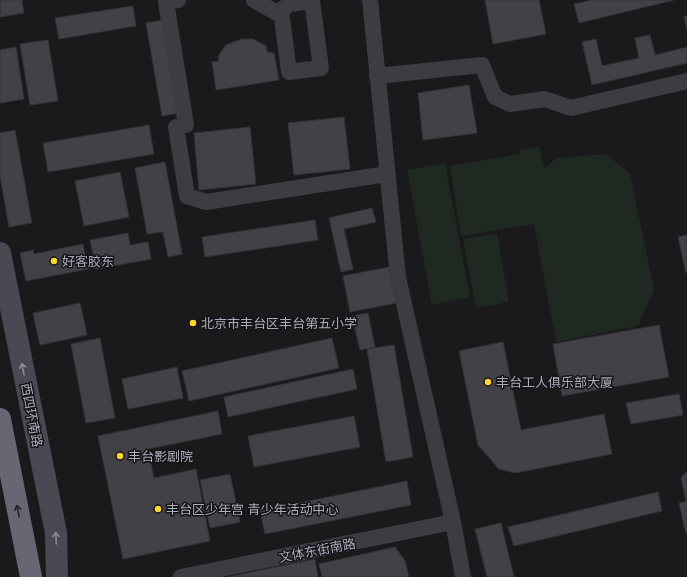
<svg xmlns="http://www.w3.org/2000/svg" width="687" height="577" viewBox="0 0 687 577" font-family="'Fira Sans','Noto Sans SC',sans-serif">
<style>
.green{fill:#1f2821}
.building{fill:#414147;stroke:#343338}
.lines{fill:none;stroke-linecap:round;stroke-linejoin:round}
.street{stroke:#3c3c43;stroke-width:16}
.secondary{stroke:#484952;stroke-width:22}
.highway{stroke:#666773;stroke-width:22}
.oneway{stroke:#888b98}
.oneway2{stroke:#252529}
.poi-dot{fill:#ffd82f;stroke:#151417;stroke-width:1.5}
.labels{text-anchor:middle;stroke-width:3;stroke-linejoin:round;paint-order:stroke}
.poi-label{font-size:13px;fill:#abaebd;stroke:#151417;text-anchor:start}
.street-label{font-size:13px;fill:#abaebd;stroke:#151417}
</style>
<rect width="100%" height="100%" fill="#1a191c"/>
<g class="green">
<polygon points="539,146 544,169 556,158 606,154 630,173 654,290 638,326 556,342 534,224 461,236 450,166 520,154 520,150"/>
<polygon points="445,163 470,297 432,305 407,170"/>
<polygon points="497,233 509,302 476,308 463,239"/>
</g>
<g class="building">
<polygon points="0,0 22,0 24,13 0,17"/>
<polygon points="485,0 539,0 546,34 493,44"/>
<polygon points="592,0 674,0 579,23 574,4"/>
<polygon points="133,6 136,26 59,39 55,18"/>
<polygon points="687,16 687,30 684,17"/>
<polygon points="163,20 180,113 162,116 146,23"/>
<polygon points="650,35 655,55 687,47 687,63 592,85 582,42 596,39 602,66 639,58 635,38"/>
<polygon points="242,39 253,39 266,46 267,52 274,53 279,80 216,90 212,62 219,61 218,56 226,45"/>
<polygon points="48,40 58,101 30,105 20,44"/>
<polygon points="16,47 24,99 0,103 0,50"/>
<polygon points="469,85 477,133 423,140 418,93"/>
<polygon points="344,117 350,169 294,175 288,123"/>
<polygon points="149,125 154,154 48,172 43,143"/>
<polygon points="250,127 256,184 199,190 194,133"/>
<polygon points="15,130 32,223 9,227 0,176 0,133"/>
<polygon points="165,162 182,254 168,257 163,232 147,234 135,168"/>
<polygon points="120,172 129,217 84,226 75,181"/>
<polygon points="372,208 376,222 344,229 353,269 341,272 329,218"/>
<polygon points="315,220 318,240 205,257 202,237"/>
<polygon points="128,233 130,245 148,242 151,259 96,269 90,240"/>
<polygon points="687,235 687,273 686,273 678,237"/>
<polygon points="83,244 88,269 26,281 20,253 33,250 34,254"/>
<polygon points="389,267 396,303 350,312 343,276"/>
<polygon points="80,303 87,335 40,345 33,313"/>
<polygon points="368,313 375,347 360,350 352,316"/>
<polygon points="659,325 669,377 562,396 553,344"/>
<polygon points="100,338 115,418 86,423 71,344"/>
<polygon points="332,338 339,368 189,401 182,371"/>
<polygon points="503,342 521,430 604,414 612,454 515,473 499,469 478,445 459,351"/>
<polygon points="394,345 413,457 386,462 367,349"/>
<polygon points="177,367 183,398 128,409 122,379"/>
<polygon points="353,369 357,389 228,417 224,397"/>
<polygon points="679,394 683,415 631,424 626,403"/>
<polygon points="218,411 222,434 148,449 154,478 196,469 210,541 123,559 98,436"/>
<polygon points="354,416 360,447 254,467 248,436"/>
<polygon points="687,471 687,534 686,534 679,503 686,501 681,478"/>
<polygon points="230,474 240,522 210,528 200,480"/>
<polygon points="407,481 411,505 265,534 260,511"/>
<polygon points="658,492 662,511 514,546 508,527"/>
<polygon points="501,523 514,577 487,577 475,529"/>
<polygon points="395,547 405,561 409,577 322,577 319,564"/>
<polygon points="315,559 318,577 228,577"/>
</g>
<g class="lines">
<g class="street">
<polyline points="178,0 166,2 186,125 176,127 187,196 206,202 387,174"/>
<polyline points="254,0 277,13 290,4 312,1 321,68 289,72 281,10"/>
<polyline points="370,0 398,277 453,522 463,577"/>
<polyline points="377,76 482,65 495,97 510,104 545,99 571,108 687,81"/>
<polyline points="181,577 453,522"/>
</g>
<polyline class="secondary" points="0,253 56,533 57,577"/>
<polyline class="highway" points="0,419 31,577"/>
</g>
<defs><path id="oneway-shaft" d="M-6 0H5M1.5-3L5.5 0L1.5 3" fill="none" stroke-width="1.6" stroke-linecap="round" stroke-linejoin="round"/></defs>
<g class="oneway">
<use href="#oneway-shaft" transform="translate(23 369) rotate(-101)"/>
<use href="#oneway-shaft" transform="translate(56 538) rotate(-93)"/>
</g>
<use class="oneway2" href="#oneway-shaft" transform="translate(18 511) rotate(-101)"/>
<g class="poi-dot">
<circle cx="54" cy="261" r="4"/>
<circle cx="193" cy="323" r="4"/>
<circle cx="488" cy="382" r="4"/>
<circle cx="120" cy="456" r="4"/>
<circle cx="158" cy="509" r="4"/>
</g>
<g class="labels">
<g class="poi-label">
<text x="62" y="266">好客胶东</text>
<text x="201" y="328">北京市丰台区丰台第五小学</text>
<text x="496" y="387">丰台工人俱乐部大厦</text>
<text x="128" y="461">丰台影剧院</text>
<text x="166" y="514">丰台区少年宫 青少年活动中心</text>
</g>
<g class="street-label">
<text transform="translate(32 415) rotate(79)" y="5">西四环南路</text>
<text transform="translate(317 550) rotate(-11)" y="5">文体东街南路</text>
</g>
</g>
</svg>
